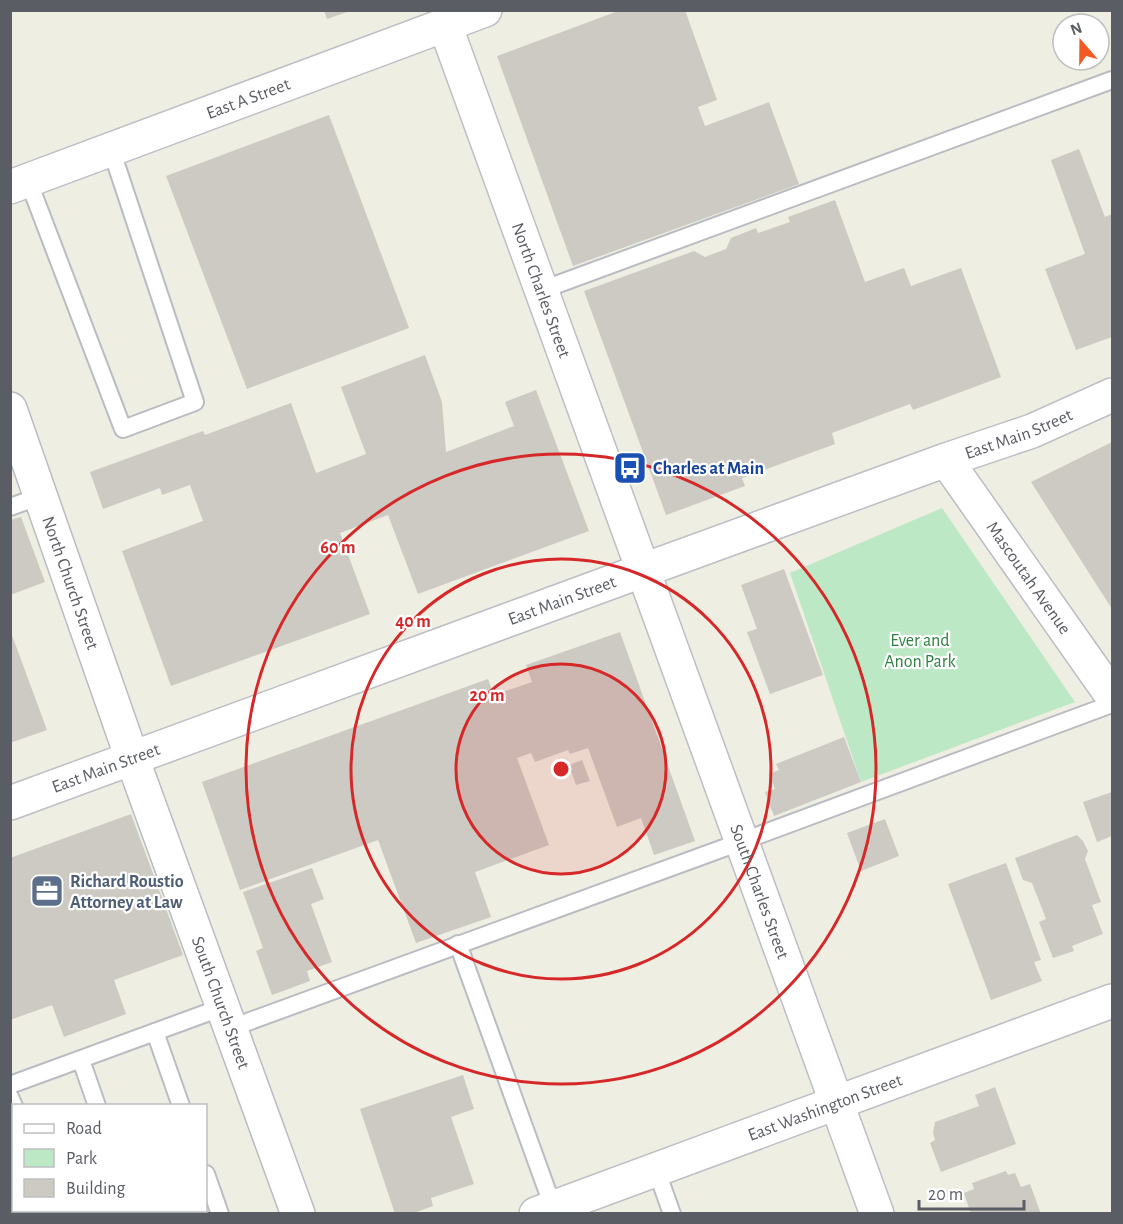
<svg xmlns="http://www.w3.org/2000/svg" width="1123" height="1224" viewBox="0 0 1123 1224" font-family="'Alegreya Sans',sans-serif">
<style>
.green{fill:#bde8c5}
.building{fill:#cccac2}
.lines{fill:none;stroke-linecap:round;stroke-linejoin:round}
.lane-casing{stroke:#babcc3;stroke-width:20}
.street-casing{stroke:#babcc3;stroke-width:36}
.secondary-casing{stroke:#bdbfc7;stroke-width:36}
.lane{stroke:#fff;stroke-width:16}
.street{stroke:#fff;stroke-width:33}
.secondary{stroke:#fff;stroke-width:33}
.ring{fill:none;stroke:#d62828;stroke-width:3}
.labels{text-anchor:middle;stroke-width:4.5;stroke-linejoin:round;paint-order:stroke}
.street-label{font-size:18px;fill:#5b5d65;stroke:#fff}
.transit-label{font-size:18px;font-weight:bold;fill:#164399;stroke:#fff;text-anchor:start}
.park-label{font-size:18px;fill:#2e8241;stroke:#fff}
.service-label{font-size:18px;font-weight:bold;fill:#4e5e75;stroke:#fff;text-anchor:start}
.centre{fill:#d62828;stroke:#fff;stroke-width:3}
.ring-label{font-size:18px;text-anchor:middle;font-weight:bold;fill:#d62828;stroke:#fff;stroke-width:4.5;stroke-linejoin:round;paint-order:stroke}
</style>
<rect width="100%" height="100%" fill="#efeee3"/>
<polygon class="green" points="942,508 1075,702 861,782 790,573"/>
<g class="building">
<polygon points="324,10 349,10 350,11 327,19"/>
<polygon points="621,10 685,10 717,100 698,107 705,126 769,102 799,184 573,266 497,56"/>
<polygon points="329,115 409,328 247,389 166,176"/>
<polygon points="1079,149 1105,217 1112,214 1112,337 1076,350 1045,269 1085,254 1051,160"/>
<polygon points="835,200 865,282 904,268 911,286 961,268 1001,377 913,410 910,404 832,433 835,444 742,478 745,486 666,515 584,291 694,251 705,257 726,249 731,238 756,228 758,233 790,222 788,217"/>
<polygon points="425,355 442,402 446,452 514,426 505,402 536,390 589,531 418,594 388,515 340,533 370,614 171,686 122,551 203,521 190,485 162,495 160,488 103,509 90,472 203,431 205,435 291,403 316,473 366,454 341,387"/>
<polygon points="1112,442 1112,609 1031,482"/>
<polygon points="21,517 45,582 10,595 10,520"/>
<polygon points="784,569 823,675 770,694 747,632 757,629 741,585"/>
<polygon points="10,630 47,730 10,743"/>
<polygon points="620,632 695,841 654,855 641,818 617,827 588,748 570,754 568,750 535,762 531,753 517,758 549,845 475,872 491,917 416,943 378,840 240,890 202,782 488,679 494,695 532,682 526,665"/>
<polygon points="844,737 861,782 774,816 765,792 775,789 769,774 779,770 776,764"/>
<polygon points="582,760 590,781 576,785 569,765"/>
<polygon points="1112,792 1112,836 1097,842 1083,802"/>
<polygon points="131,814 183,955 114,980 126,1014 64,1037 52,1005 10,1020 10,858"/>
<polygon points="885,819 899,856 861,871 847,833"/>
<polygon points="1077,835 1083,841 1088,851 1085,859 1101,902 1092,905 1103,934 1072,946 1074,951 1053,958 1039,922 1046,919 1032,883 1023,880 1015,858"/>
<polygon points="1006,863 1041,960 1034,962 1042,981 991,1000 948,884"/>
<polygon points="312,868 324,899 311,904 332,962 307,971 310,981 272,995 256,951 263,948 243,892"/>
<polygon points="463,1075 474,1109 451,1117 474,1184 431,1198 433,1206 411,1214 395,1214 360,1109"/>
<polygon points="995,1087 1016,1144 941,1172 930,1143 935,1140 933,1133 935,1122 979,1106 975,1095"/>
<polygon points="1006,1171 1008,1175 1015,1173 1021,1187 1030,1184 1041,1214 971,1214 964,1193 974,1189 972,1183"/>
</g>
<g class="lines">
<g class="lane-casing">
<g id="lane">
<polyline points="28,180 123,429 195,402 111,149"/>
<polyline points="542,290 1112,80"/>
<polyline points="10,507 41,496"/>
<polyline points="458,944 553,1207"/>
<polyline points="231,1028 743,841 1112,704"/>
<polyline points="155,1032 181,1106"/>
<polyline points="81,1060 97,1106"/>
<polyline points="10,1085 223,1007"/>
<polyline points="10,1097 14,1106"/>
<polyline points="656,1169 672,1214"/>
<polyline points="206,1174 220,1214"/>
<polyline points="56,1210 57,1214"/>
<polyline points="136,1210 137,1214"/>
</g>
</g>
<g class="street-casing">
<g id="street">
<path id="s1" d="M 10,409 L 132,758 L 298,1214"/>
<path id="s2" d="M 946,460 L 1112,696"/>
</g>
</g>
<g class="secondary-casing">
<g id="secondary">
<path id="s3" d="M 445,25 L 877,1214"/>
<path id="s4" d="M 10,187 L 485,10"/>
<path id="s5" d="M 10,803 L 644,570 L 946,460 L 1032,431 L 1112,395"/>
<path id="s6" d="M 536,1214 L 1112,1001"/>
</g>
</g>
<use href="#lane" class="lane"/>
<use href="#street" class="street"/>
<use href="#secondary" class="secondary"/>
</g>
<circle cx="561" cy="769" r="105" fill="#d62828" fill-opacity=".12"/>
<g class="ring">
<circle cx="561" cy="769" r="105"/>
<circle cx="561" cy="769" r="210"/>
<circle cx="561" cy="769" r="315"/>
</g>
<defs>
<g id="bus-square" transform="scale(1.725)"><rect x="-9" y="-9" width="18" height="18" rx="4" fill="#1a4fb4" stroke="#fff"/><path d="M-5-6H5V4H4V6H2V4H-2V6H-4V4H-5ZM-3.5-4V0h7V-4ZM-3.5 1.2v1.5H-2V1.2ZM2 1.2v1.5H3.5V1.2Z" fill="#fff"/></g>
<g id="office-square" transform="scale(1.725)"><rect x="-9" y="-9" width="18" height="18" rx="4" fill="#5c6f8a" stroke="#fff"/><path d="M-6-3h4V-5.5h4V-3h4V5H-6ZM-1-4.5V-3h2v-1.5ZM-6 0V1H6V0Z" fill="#fff"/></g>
</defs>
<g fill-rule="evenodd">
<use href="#bus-square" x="630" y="468"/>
<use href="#office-square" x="47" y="891"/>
</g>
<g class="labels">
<g class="street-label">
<text dy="6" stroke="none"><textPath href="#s4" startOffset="254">East A Street</textPath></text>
<text dy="6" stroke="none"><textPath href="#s3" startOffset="282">North Charles Street</textPath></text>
<text dy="6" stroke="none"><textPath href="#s5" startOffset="1074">East Main Street</textPath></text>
<text dy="6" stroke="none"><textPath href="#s2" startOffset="144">Mascoutah Avenue</textPath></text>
<text dy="6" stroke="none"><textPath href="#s1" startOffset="184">North Church Street</textPath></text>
<text dy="6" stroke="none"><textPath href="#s5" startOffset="588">East Main Street</textPath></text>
<text dy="6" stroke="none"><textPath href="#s5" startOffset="102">East Main Street</textPath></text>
<text dy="6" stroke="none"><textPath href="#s3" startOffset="922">South Charles Street</textPath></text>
<text dy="6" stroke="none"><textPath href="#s1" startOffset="630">South Church Street</textPath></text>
<text dy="6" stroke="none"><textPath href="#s6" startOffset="308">East Washington Street</textPath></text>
</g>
<g class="transit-label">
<text x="653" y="474">Charles at Main</text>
</g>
<g class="park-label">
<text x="920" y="646">Ever and<tspan x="920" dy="21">Anon Park</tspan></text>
</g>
<g class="service-label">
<text x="70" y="887">Richard Roustio<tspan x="70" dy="21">Attorney at Law</tspan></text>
</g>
</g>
<circle cx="561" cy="769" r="9" class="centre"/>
<g class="ring-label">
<text x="338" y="553">60 m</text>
<text x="413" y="627">40 m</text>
<text x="487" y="701">20 m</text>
</g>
<rect width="1123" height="1224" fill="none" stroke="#5b5d65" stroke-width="24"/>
<rect x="12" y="1104" width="195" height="108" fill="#ffffff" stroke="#bdbec1" stroke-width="1.5"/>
<rect x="24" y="1124" width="30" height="9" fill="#ffffff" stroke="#bdbec1" stroke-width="1.5"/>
<text x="66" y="1134" font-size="18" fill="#5b5d65">Road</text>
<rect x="24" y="1149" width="30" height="18" fill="#bde8c5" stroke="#bdbec1" stroke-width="1.5"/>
<text x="66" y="1164" font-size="18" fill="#5b5d65">Park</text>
<rect x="24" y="1179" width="30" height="18" fill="#cccac2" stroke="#bdbec1" stroke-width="1.5"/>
<text x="66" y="1194" font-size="18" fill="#5b5d65">Building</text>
<g transform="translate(1081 42) rotate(340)"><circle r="28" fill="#ffffff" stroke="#bdbec1" stroke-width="1.5"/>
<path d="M0-4.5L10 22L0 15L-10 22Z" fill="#f55923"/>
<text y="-9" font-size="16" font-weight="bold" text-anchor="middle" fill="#5b5d65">N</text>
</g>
<path d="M919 1200v9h105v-9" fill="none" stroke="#5b5d65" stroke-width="3"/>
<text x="928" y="1200" font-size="18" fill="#5b5d65" stroke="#ffffff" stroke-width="4.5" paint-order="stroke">20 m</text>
</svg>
